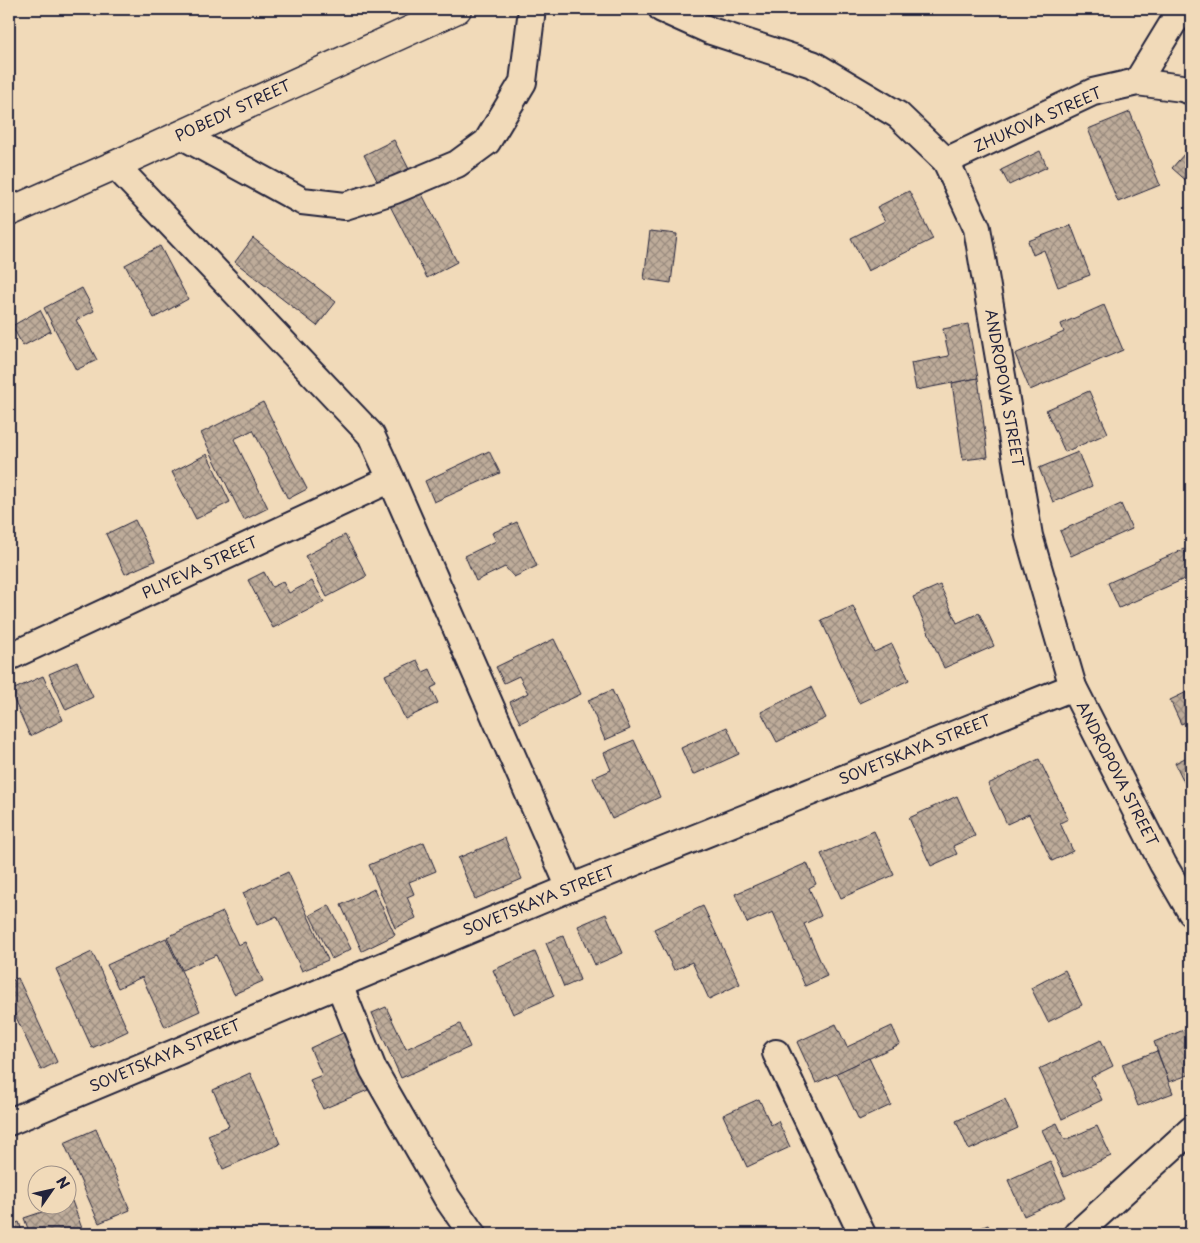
<svg xmlns="http://www.w3.org/2000/svg" width="1200" height="1243" viewBox="0 0 1200 1243" font-family="'Playpen Sans',sans-serif">
<style>
.building{fill:url(#building-cross-hatch);stroke:#22223b}
.lines{fill:none;stroke-linecap:round;stroke-linejoin:round}
.minor-casing{stroke:#22223b;stroke-width:30}
.major-casing{stroke:#22223b;stroke-width:31}
.minor{stroke:#f1dab9;stroke-width:26}
.major{stroke:#f1dab9;stroke-width:28}
.labels{text-anchor:middle;stroke-width:4.5;stroke-linejoin:round;paint-order:stroke}
.street-label{font-size:15px;fill:#22223b;stroke:#f1dab9}
</style>
<defs>
<pattern id="building-cross-hatch" width="8" height="8" patternUnits="userSpaceOnUse" patternTransform="scale(1.25)"><rect width="8" height="8" fill="#beac9a"/><path d="M0 0l8 8M0 8l8-8" fill="none" stroke="#9a8c7f"/></pattern>
</defs>
<rect width="100%" height="100%" fill="#f1dab9"/>
<filter id="ink" filterUnits="userSpaceOnUse"><feTurbulence type="fractalNoise" baseFrequency=".02" numOctaves="2"/><feDisplacementMap in="SourceGraphic" scale="10" xChannelSelector="R" yChannelSelector="G"/><feConvolveMatrix kernelMatrix="1 2 1 2 8 2 1 2 1" color-interpolation-filters="sRGB"/></filter>
<g filter="url(#ink)">
<g class="building">
<polygon points="1142,9 1155,9 1149,15"/>
<polygon points="1130,112 1160,185 1118,202 1088,129"/>
<polygon points="394,140 457,262 427,278 364,155"/>
<polygon points="1191,146 1191,182 1190,184 1172,168"/>
<polygon points="1040,151 1047,167 1009,185 1001,170"/>
<polygon points="909,191 933,239 868,271 851,238 885,221 877,207"/>
<polygon points="1071,225 1090,275 1058,287 1044,250 1033,255 1028,241"/>
<polygon points="650,231 677,234 671,283 644,279"/>
<polygon points="253,238 336,302 317,326 235,262"/>
<polygon points="160,246 188,299 154,318 125,265"/>
<polygon points="82,288 94,311 76,320 97,360 76,370 44,308"/>
<polygon points="1104,305 1123,350 1030,390 1015,354 1064,332 1061,324"/>
<polygon points="40,310 51,331 23,346 12,326"/>
<polygon points="968,324 978,378 916,390 911,363 949,356 943,329"/>
<polygon points="978,378 988,457 963,460 952,383"/>
<polygon points="1089,391 1108,433 1065,452 1046,410"/>
<polygon points="263,402 307,489 288,499 253,430 234,439 268,508 244,520 201,433"/>
<polygon points="9,405 14,416 9,418"/>
<polygon points="489,451 500,473 434,502 425,481"/>
<polygon points="1078,452 1092,486 1053,502 1039,468"/>
<polygon points="207,454 230,502 196,519 172,472"/>
<polygon points="1121,504 1132,529 1071,556 1060,531"/>
<polygon points="135,520 155,561 125,574 106,534"/>
<polygon points="517,522 537,566 514,577 505,567 476,581 465,556 496,541 492,533"/>
<polygon points="345,535 367,576 327,597 305,556"/>
<polygon points="1184,549 1191,565 1191,576 1119,608 1108,583"/>
<polygon points="264,572 272,587 283,582 289,593 312,581 324,602 273,628 248,580"/>
<polygon points="940,585 957,623 979,613 994,646 944,668 913,597"/>
<polygon points="853,606 874,652 892,644 909,680 859,703 821,620"/>
<polygon points="554,639 581,694 520,723 510,702 528,693 519,676 504,683 496,667"/>
<polygon points="417,660 423,672 430,669 437,685 431,688 438,703 405,719 385,675"/>
<polygon points="77,662 93,697 66,710 49,674"/>
<polygon points="43,676 63,720 30,736 10,691"/>
<polygon points="811,687 826,718 777,742 761,712"/>
<polygon points="612,690 630,729 605,740 588,700"/>
<polygon points="1191,690 1191,720 1181,724 1170,700"/>
<polygon points="727,727 739,754 693,775 681,748"/>
<polygon points="634,740 660,797 612,819 593,778 611,770 604,753"/>
<polygon points="1191,755 1191,786 1187,788 1175,763"/>
<polygon points="1039,759 1068,819 1060,823 1073,851 1052,861 1029,814 1007,824 988,784"/>
<polygon points="957,796 975,836 953,846 957,854 931,866 909,818"/>
<polygon points="874,831 894,875 841,898 821,854"/>
<polygon points="505,838 522,879 475,899 458,858"/>
<polygon points="424,842 436,871 409,882 414,894 407,897 416,918 395,928 369,865"/>
<polygon points="807,863 816,884 809,888 821,916 804,924 827,976 805,986 773,912 747,923 735,894"/>
<polygon points="288,872 328,960 302,971 277,916 257,925 243,893"/>
<polygon points="374,889 395,935 362,951 341,905"/>
<polygon points="329,905 351,949 332,959 310,915"/>
<polygon points="703,906 740,984 709,999 692,962 674,970 654,929"/>
<polygon points="223,912 238,945 245,942 263,981 234,994 216,955 182,970 167,937"/>
<polygon points="606,914 623,953 595,965 578,926"/>
<polygon points="563,936 580,980 564,987 546,943"/>
<polygon points="166,938 200,1011 165,1027 142,977 118,988 107,965"/>
<polygon points="92,952 128,1031 92,1048 56,969"/>
<polygon points="535,952 554,996 513,1014 493,970"/>
<polygon points="1065,970 1082,1005 1048,1022 1031,988"/>
<polygon points="18,978 57,1062 41,1070 15,1015 9,1017 9,982"/>
<polygon points="386,1007 406,1049 460,1024 470,1047 401,1078 372,1013"/>
<polygon points="836,1024 847,1047 892,1026 900,1044 816,1083 797,1042"/>
<polygon points="1191,1027 1191,1074 1169,1082 1154,1042"/>
<polygon points="343,1033 368,1090 323,1109 310,1080 322,1075 310,1048"/>
<polygon points="1101,1040 1113,1066 1091,1077 1102,1100 1062,1119 1039,1069"/>
<polygon points="1157,1051 1173,1093 1138,1106 1122,1064"/>
<polygon points="869,1058 891,1105 859,1120 837,1073"/>
<polygon points="250,1073 280,1144 223,1169 208,1135 229,1126 213,1090"/>
<polygon points="759,1099 771,1125 778,1121 790,1147 747,1167 723,1115"/>
<polygon points="1005,1099 1018,1128 969,1150 956,1121"/>
<polygon points="1057,1123 1065,1140 1097,1126 1111,1156 1064,1177 1042,1130"/>
<polygon points="96,1129 130,1210 99,1223 64,1143"/>
<polygon points="1050,1161 1066,1197 1024,1216 1008,1180"/>
<polygon points="72,1201 84,1234 30,1234 24,1218 60,1206 68,1206 68,1203"/>
<polygon points="19,1222 23,1234 9,1234 9,1226"/>
<polygon points="988,1225 992,1234 966,1234"/>
</g>
<g class="lines">
<g class="minor-casing">
<g id="minor">
<polyline points="662,9 711,31 812,64 898,115 946,161 977,228 1029,536 1073,687 1163,864 1191,912"/>
<polyline points="1137,82 1173,23 1186,9"/>
<polyline points="181,135 302,201 345,206 395,190 457,164 487,142 523,82 532,9"/>
<polyline points="946,161 1093,92 1137,82 1182,88 1191,91"/>
<polyline points="115,165 371,435 391,479 570,888"/>
<polyline points="9,657 391,479"/>
<polyline points="339,984 373,1069 447,1198 472,1234"/>
<polyline points="776,1053 862,1234"/>
<polyline points="9,1122 570,888 1073,687"/>
<polyline points="1077,1234 1191,1130"/>
</g>
</g>
<g class="major-casing">
<polyline id="major" points="9,212 115,165 457,9"/>
</g>
<use href="#minor" class="minor"/>
<use href="#major" class="major"/>
</g>
</g>
<g class="labels">
<g class="street-label">
<text transform="translate(233 111) rotate(-25)" y="5">POBEDY STREET</text>
<text transform="translate(1038 120) rotate(-24)" y="5">ZHUKOVA STREET</text>
<text transform="translate(1004 388) rotate(80)" y="5">ANDROPOVA STREET</text>
<text transform="translate(200 568) rotate(-25)" y="5">PLIYEVA STREET</text>
<text transform="translate(915 750) rotate(-22)" y="5">SOVETSKAYA STREET</text>
<text transform="translate(1117 774) rotate(63)" y="5">ANDROPOVA STREET</text>
<text transform="translate(539 901) rotate(-22)" y="5">SOVETSKAYA STREET</text>
<text transform="translate(165 1056) rotate(-23)" y="5">SOVETSKAYA STREET</text>
</g>
</g>
<rect width="1200" height="1243" fill="none" stroke="#f1dab9" stroke-width="30"/>
<rect x="15" y="15" width="1170" height="1213" fill="none" stroke="#22223b" stroke-width="2" filter="url(#ink)"/>
<g transform="translate(52 1190) rotate(56)"><circle r="24" fill="#f1dab9" stroke="#9e9087"/>
<path d="M0-4L9 19L0 12L-9 19Z" fill="#22223b"/>
<text y="-8" font-size="14" font-weight="bold" text-anchor="middle" fill="#22223b">N</text>
</g>
</svg>
